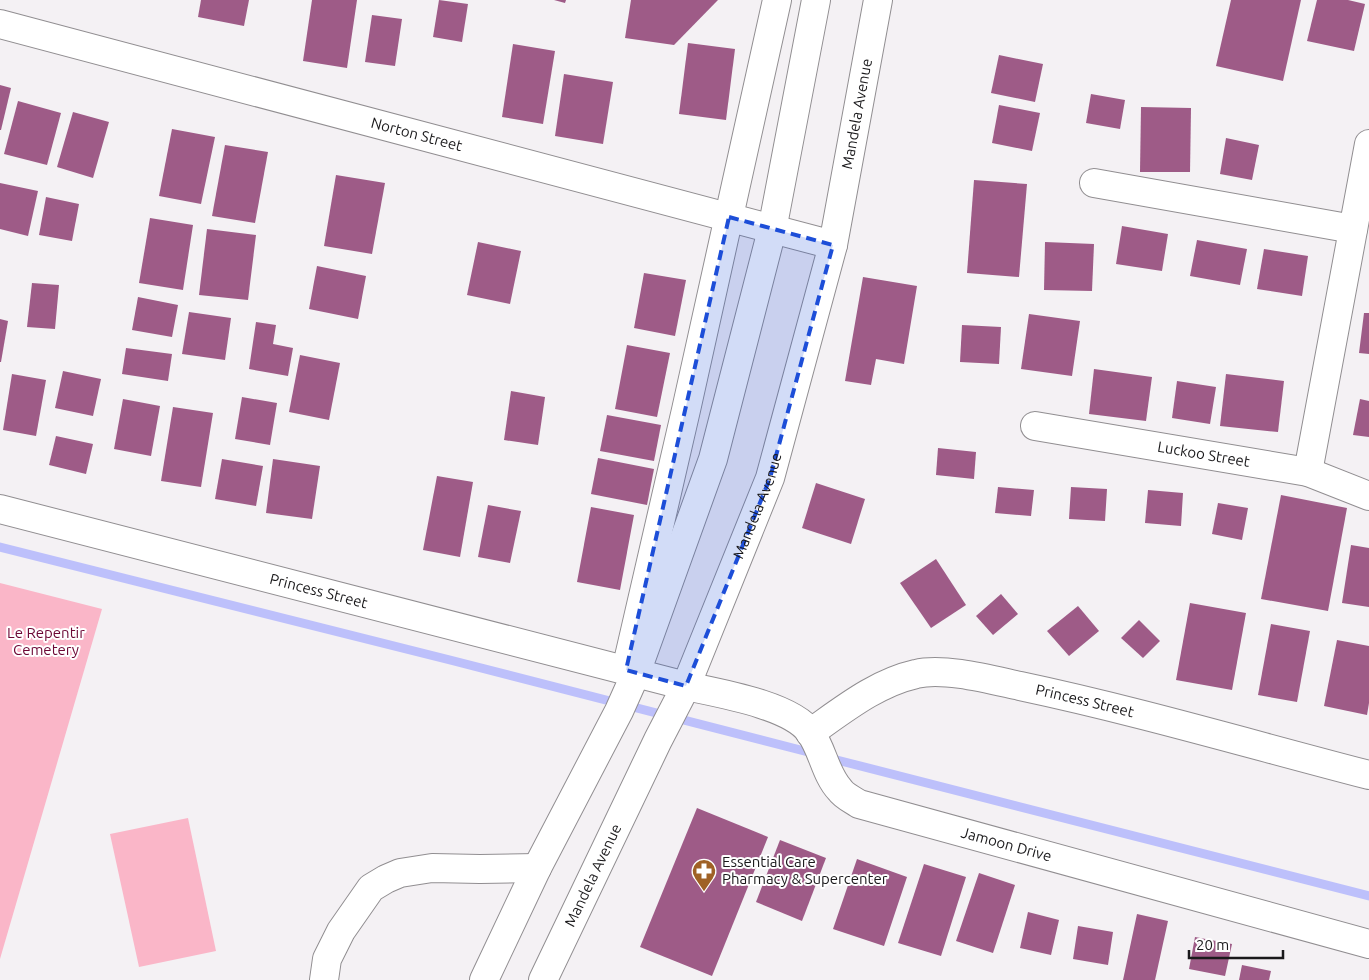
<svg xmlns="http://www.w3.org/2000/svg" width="1369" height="980" viewBox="0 0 1369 980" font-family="Ubuntu,sans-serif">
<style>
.green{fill:#fab6c8}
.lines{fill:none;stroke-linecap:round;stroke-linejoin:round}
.stream{stroke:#bdc0fb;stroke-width:9}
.building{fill:#9e5b87}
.minor-casing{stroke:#918e91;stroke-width:30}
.major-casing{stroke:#918e91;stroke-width:30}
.minor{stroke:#fff;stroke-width:28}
.major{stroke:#fff;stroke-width:28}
.marked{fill:#1d4ed8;fill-opacity:0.2;stroke:#1d4ed8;stroke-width:4;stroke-dasharray:10 6;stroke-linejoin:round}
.labels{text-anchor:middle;stroke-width:4;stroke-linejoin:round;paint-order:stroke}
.street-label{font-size:15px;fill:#1a191b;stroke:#fff}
.park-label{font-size:15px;fill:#6c0735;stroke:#fff}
.poi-label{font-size:15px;fill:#1a191b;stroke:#fff;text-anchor:start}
</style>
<rect width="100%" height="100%" fill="#f4f1f4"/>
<g class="green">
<polygon points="0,583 102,609 0,959"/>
<polygon points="188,818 216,951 139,967 110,834"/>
</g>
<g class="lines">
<g class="stream">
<polyline points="0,547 450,660 816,754"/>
<polyline points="829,758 1369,896"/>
</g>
</g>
<g class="building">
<polygon points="201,0 249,0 244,26 198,17"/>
<polygon points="312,0 357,0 347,68 303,61"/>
<polygon points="439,0 468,4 462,42 433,37"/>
<polygon points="554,0 566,0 565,3"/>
<polygon points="631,0 718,0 674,45 625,38"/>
<polygon points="1231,0 1301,0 1283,81 1216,66"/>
<polygon points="1317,0 1348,0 1365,4 1354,51 1307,41"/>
<polygon points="372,15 402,19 395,66 365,62"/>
<polygon points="688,43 735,49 726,120 679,114"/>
<polygon points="513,44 555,51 543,124 502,117"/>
<polygon points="999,55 1043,64 1035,102 991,93"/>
<polygon points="564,74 613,82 603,144 555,136"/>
<polygon points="0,85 11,88 1,130 0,130"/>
<polygon points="1091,94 1125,100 1120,129 1086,123"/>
<polygon points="18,101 61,113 47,165 4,154"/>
<polygon points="999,105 1040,113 1032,151 992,143"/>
<polygon points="1141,107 1191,108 1190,172 1140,172"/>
<polygon points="73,112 109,122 93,178 57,167"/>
<polygon points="172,129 215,137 201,204 159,196"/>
<polygon points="1226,138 1259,145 1252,180 1220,174"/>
<polygon points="225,145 268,152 255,223 212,216"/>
<polygon points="336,175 385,183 372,254 324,246"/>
<polygon points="974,180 1027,184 1019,277 967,273"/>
<polygon points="0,183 38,191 28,236 0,229"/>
<polygon points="46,197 79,204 72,241 39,235"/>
<polygon points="150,218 193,225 183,290 139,283"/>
<polygon points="1122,226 1168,234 1162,271 1116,264"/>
<polygon points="207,229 256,235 248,300 199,295"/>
<polygon points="1197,240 1247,249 1240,285 1190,276"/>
<polygon points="478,242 521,251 510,304 467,295"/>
<polygon points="1045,242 1094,244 1092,291 1044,290"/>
<polygon points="1264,249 1308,256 1302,296 1257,289"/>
<polygon points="317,266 366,276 358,319 309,309"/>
<polygon points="644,273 686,280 675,336 634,328"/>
<polygon points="863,277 917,286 904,364 876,359 871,385 845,381"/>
<polygon points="32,283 59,285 55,329 27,327"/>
<polygon points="138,297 178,305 172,337 132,330"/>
<polygon points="189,312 231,318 225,360 182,354"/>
<polygon points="1364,313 1369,313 1369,354 1359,353"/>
<polygon points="1029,314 1080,321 1072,376 1021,369"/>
<polygon points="0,319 8,321 1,362 0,362"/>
<polygon points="256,322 276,325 273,344 293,348 288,376 249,369"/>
<polygon points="962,325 1001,327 999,364 960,362"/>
<polygon points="627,345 670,353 657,417 615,409"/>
<polygon points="126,348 172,354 168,381 122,374"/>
<polygon points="300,355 340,363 329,420 289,412"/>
<polygon points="1094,369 1152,377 1146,421 1089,414"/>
<polygon points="63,371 101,379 93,416 55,408"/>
<polygon points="12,374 46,380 36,436 3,430"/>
<polygon points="1226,374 1284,381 1278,432 1220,426"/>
<polygon points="1177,381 1216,387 1210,424 1172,418"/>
<polygon points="511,391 545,397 538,445 504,440"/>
<polygon points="242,397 277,403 270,445 235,439"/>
<polygon points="123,399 160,406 151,456 114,449"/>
<polygon points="1360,399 1369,401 1369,437 1353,435"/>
<polygon points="173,407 213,413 201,487 161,481"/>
<polygon points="607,415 661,425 654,461 600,451"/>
<polygon points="56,436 93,444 86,474 49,465"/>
<polygon points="938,448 976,452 974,479 936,475"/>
<polygon points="598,458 654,469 647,505 591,494"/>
<polygon points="222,459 263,466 256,506 215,499"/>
<polygon points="273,459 320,466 312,519 266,513"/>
<polygon points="437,476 473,482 460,557 423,550"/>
<polygon points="816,483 865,499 851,544 802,528"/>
<polygon points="998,487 1034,490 1031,516 995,513"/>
<polygon points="1071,487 1107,489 1105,521 1069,519"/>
<polygon points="1148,490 1183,493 1181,526 1145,523"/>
<polygon points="1281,495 1347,508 1328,611 1261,599"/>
<polygon points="1218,503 1248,508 1242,540 1212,534"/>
<polygon points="488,505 521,511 510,563 478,557"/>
<polygon points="591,507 634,515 620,590 577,582"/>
<polygon points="1351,545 1369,548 1369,607 1342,603"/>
<polygon points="936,559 966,605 931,628 900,583"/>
<polygon points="1001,594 1018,614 993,635 976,616"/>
<polygon points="1190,603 1246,613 1232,690 1176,680"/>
<polygon points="1078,606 1099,631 1069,656 1047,631"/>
<polygon points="1139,620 1160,641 1143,658 1121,638"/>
<polygon points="1271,624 1310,631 1297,702 1258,695"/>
<polygon points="1337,640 1369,646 1369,703 1367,715 1324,706"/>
<polygon points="697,808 768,837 712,976 640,947"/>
<polygon points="780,840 826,858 802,921 756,902"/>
<polygon points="857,859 907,877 884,946 833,929"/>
<polygon points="924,864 966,877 941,956 898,943"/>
<polygon points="979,873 1015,885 993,953 956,941"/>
<polygon points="1028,912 1059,920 1051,955 1020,948"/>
<polygon points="1137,914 1168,921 1155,980 1123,980"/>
<polygon points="1078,926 1113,932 1108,965 1073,959"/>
<polygon points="1195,937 1232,944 1225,976 1189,969"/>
<polygon points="1242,965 1271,971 1269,980 1239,980"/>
</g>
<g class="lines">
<g class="minor-casing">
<g id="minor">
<path id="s1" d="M 0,24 L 833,245"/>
<polyline points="1094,183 1353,229"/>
<path id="s2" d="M 1035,426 L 1308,472 L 1369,496"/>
<polyline points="1308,472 1369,144"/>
<path id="s3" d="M 0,509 L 686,686 C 718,693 791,705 810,732 C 823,750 825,774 840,790 C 844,796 853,800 859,804 L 1369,944"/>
<polyline points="626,670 686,410 777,0"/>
<path id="s4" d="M 810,733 C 843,710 876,683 916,674 C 944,667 992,680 1020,686 C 1138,711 1253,745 1369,775"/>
<polyline points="324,980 327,959 341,931 371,888 386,879 400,873 432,868 480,869 537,868"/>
</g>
</g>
<g class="major-casing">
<g id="major">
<polyline points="484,980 537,868 619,711 636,673 713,459 772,230 816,0"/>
<path id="s5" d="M 543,980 L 658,740 L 686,686 L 770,478 L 833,245 L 878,0"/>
</g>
</g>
<use href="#minor" class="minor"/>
<use href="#major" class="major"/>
</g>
<path class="marked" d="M 729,217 L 833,245 L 770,478 L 686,686 L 626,670 Z"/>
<defs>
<g id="pharmacy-pin" transform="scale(1.25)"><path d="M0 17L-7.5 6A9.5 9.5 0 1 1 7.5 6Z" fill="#9f6126" stroke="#fff"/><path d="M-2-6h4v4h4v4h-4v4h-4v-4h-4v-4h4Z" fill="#fff"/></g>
</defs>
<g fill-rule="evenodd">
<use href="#pharmacy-pin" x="704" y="871"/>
</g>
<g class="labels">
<g class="street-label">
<text dy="5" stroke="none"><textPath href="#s5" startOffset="926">Mandela Avenue</textPath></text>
<text dy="5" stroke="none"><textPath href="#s1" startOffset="431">Norton Street</textPath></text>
<text dy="5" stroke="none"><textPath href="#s2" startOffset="171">Luckoo Street</textPath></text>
<text dy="5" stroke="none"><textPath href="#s5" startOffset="521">Mandela Avenue</textPath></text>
<text dy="5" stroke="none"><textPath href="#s3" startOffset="329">Princess Street</textPath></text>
<text dy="5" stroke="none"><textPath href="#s4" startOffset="294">Princess Street</textPath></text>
<text dy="5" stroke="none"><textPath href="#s3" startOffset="1085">Jamoon Drive</textPath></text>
<text dy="5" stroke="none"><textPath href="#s5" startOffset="116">Mandela Avenue</textPath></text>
</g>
<g class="park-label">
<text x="46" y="638">Le Repentir<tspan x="46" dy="17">Cemetery</tspan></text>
</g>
<g class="poi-label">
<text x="722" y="867">Essential Care<tspan x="722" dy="17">Pharmacy &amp; Supercenter</tspan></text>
</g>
</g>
<path d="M1189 950v8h94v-8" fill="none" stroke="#1a191b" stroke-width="2.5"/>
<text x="1196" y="950" font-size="15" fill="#1a191b" stroke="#ffffff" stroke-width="4" paint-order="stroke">20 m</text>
</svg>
